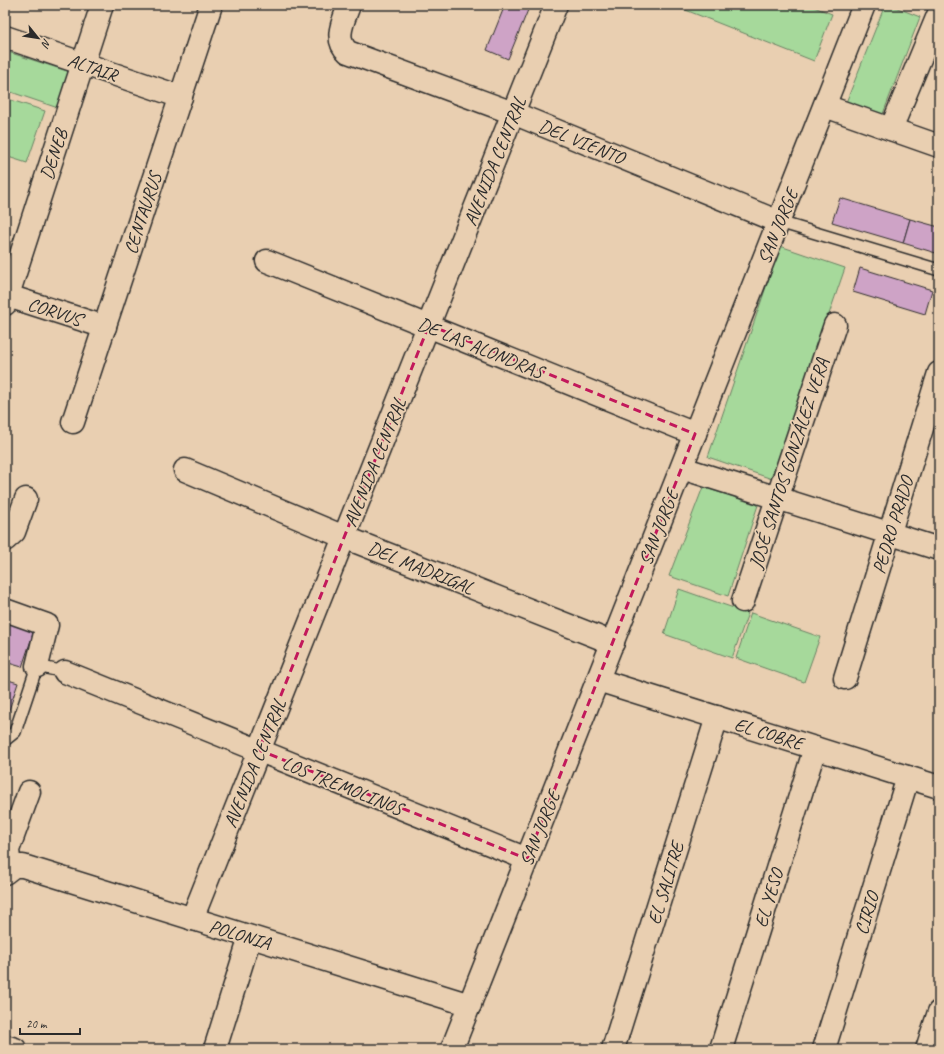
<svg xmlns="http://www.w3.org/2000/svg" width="944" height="1054" viewBox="0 0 944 1054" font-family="Caveat,sans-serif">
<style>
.green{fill:#a6d99b;stroke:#688263}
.building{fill:#cea3c6;stroke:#2b2b2b}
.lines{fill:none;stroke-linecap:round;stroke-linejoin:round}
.lane-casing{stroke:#2b2b2b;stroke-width:14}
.street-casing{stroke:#2b2b2b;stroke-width:25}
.secondary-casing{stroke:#2b2b2b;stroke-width:25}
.lane{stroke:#e9cfb1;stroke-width:11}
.street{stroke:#e9cfb1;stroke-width:22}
.secondary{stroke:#e9cfb1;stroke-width:22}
.marked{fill:none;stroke:#c2185b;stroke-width:3;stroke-dasharray:8 5;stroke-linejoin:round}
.labels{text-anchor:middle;stroke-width:3.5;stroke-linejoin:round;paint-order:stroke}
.street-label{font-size:19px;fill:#2b2b2b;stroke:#e9cfb1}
</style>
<rect width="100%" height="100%" fill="#e9cfb1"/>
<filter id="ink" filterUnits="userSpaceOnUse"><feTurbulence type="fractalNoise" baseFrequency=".025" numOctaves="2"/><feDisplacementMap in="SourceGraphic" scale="8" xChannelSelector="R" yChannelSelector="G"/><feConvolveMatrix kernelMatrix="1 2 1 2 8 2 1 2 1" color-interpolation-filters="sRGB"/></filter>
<g filter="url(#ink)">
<g class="green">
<polygon points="673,5 809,5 832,14 814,61"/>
<polygon points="885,5 890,5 920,17 881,119 845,105"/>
<polygon points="5,51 73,73 61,109 5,90"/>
<polygon points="5,98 45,111 27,163 5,156"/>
<polygon points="780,246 845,268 772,479 708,457"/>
<polygon points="703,487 758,505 728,596 669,576"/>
<polygon points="679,589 748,613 732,658 664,634"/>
<polygon points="751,613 820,637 804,682 736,658"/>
</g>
<g class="building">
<polygon points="505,5 530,5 508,59 487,50"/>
<polygon points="840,198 910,219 903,243 832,222"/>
<polygon points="910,219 939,227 939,254 903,243"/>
<polygon points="860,268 932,290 925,314 853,292"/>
<polygon points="5,618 35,628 22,667 5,662 5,652 8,643 5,642"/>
<polygon points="5,679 18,683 5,722"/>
</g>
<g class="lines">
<g class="lane-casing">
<g id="lane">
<polyline points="779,222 939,270"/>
<polyline points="5,740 15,732 37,666 65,672"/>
</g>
</g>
<g class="street-casing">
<g id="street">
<path d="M 349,5 C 344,20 333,39 348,52 L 513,113 L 779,222"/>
<polyline points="5,37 181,97"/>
<polyline points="825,106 939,146"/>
<polyline points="891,129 939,13"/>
<polyline points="267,261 695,434"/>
<polyline points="5,295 105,327"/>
<polyline points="5,304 102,5"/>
<polyline points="73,422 211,5"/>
<polyline points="682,468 939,549"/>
<polyline points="185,470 344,537 613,643"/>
<polyline points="5,540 14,532 26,499"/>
<polyline points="743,601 835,325"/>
<polyline points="5,610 47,625 37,666"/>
<polyline points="65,672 527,859"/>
<polyline points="845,678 939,373"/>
<polyline points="598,680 939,787"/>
<polyline points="10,868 8,850 29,792"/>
<polyline points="5,873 14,866 23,866 470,1005"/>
<polyline points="192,919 556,5"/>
<polyline points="5,1046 15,1049"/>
<polyline points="215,1049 250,937"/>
<polyline points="613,1049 717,717"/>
<polyline points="721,1049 815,748"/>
<polyline points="824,1049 908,777"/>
<polyline points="927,1049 939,1012"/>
</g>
</g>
<g class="secondary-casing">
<polyline id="secondary" points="452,1049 864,5"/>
</g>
<use href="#lane" class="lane"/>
<use href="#street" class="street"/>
<use href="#secondary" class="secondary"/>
</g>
</g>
<path class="marked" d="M 429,325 L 695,434 L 527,859 L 259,750 Z"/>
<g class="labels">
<g class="street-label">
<text transform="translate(93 67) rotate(19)" y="7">ALTAIR</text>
<text transform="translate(582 141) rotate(22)" y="7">DEL VIENTO</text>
<text transform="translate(53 154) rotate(-72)" y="7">DENEB</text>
<text transform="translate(494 161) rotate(-68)" y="7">AVENIDA CENTRAL</text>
<text transform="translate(142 213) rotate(-72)" y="7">CENTAURUS</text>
<text transform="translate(777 226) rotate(-68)" y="7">SAN JORGE</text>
<text transform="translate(55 311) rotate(18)" y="7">CORVUS</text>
<text transform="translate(481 347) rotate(22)" y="7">DE LAS ALONDRAS</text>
<text transform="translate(374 462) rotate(-68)" y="7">AVENIDA CENTRAL</text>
<text transform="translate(788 463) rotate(-72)" y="7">JOSÉ SANTOS GONZÁLEZ VERA</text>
<text transform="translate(892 525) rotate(-73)" y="7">PEDRO PRADO</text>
<text transform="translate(658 527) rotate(-69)" y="7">SAN JORGE</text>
<text transform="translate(421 567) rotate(22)" y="7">DEL MADRIGAL</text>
<text transform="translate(769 733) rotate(17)" y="7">EL COBRE</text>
<text transform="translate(254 763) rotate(-68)" y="7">AVENIDA CENTRAL</text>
<text transform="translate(343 785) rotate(22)" y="7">LOS TREMOLINOS</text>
<text transform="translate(539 828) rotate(-68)" y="7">SAN JORGE</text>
<text transform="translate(665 883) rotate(-73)" y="7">EL SALITRE</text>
<text transform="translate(768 898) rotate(-73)" y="7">EL YESO</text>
<text transform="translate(866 913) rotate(-73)" y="7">CIRIO</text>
<text transform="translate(240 934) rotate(17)" y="7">POLONIA</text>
</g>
</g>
<rect width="944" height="1054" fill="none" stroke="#e9cfb1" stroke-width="20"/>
<rect x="10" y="10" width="924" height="1034" fill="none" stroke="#2b2b2b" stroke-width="1.5" filter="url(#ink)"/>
<g transform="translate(38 38) rotate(120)" stroke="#e9cfb1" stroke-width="3" paint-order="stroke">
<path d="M0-3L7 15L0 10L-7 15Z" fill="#2b2b2b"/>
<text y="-6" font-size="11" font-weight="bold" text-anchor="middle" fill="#2b2b2b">N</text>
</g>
<path d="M20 1028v6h60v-6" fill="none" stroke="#2b2b2b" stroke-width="2"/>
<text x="26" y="1028" font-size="12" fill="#2b2b2b" stroke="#e9cfb1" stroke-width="3" paint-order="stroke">20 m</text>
</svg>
